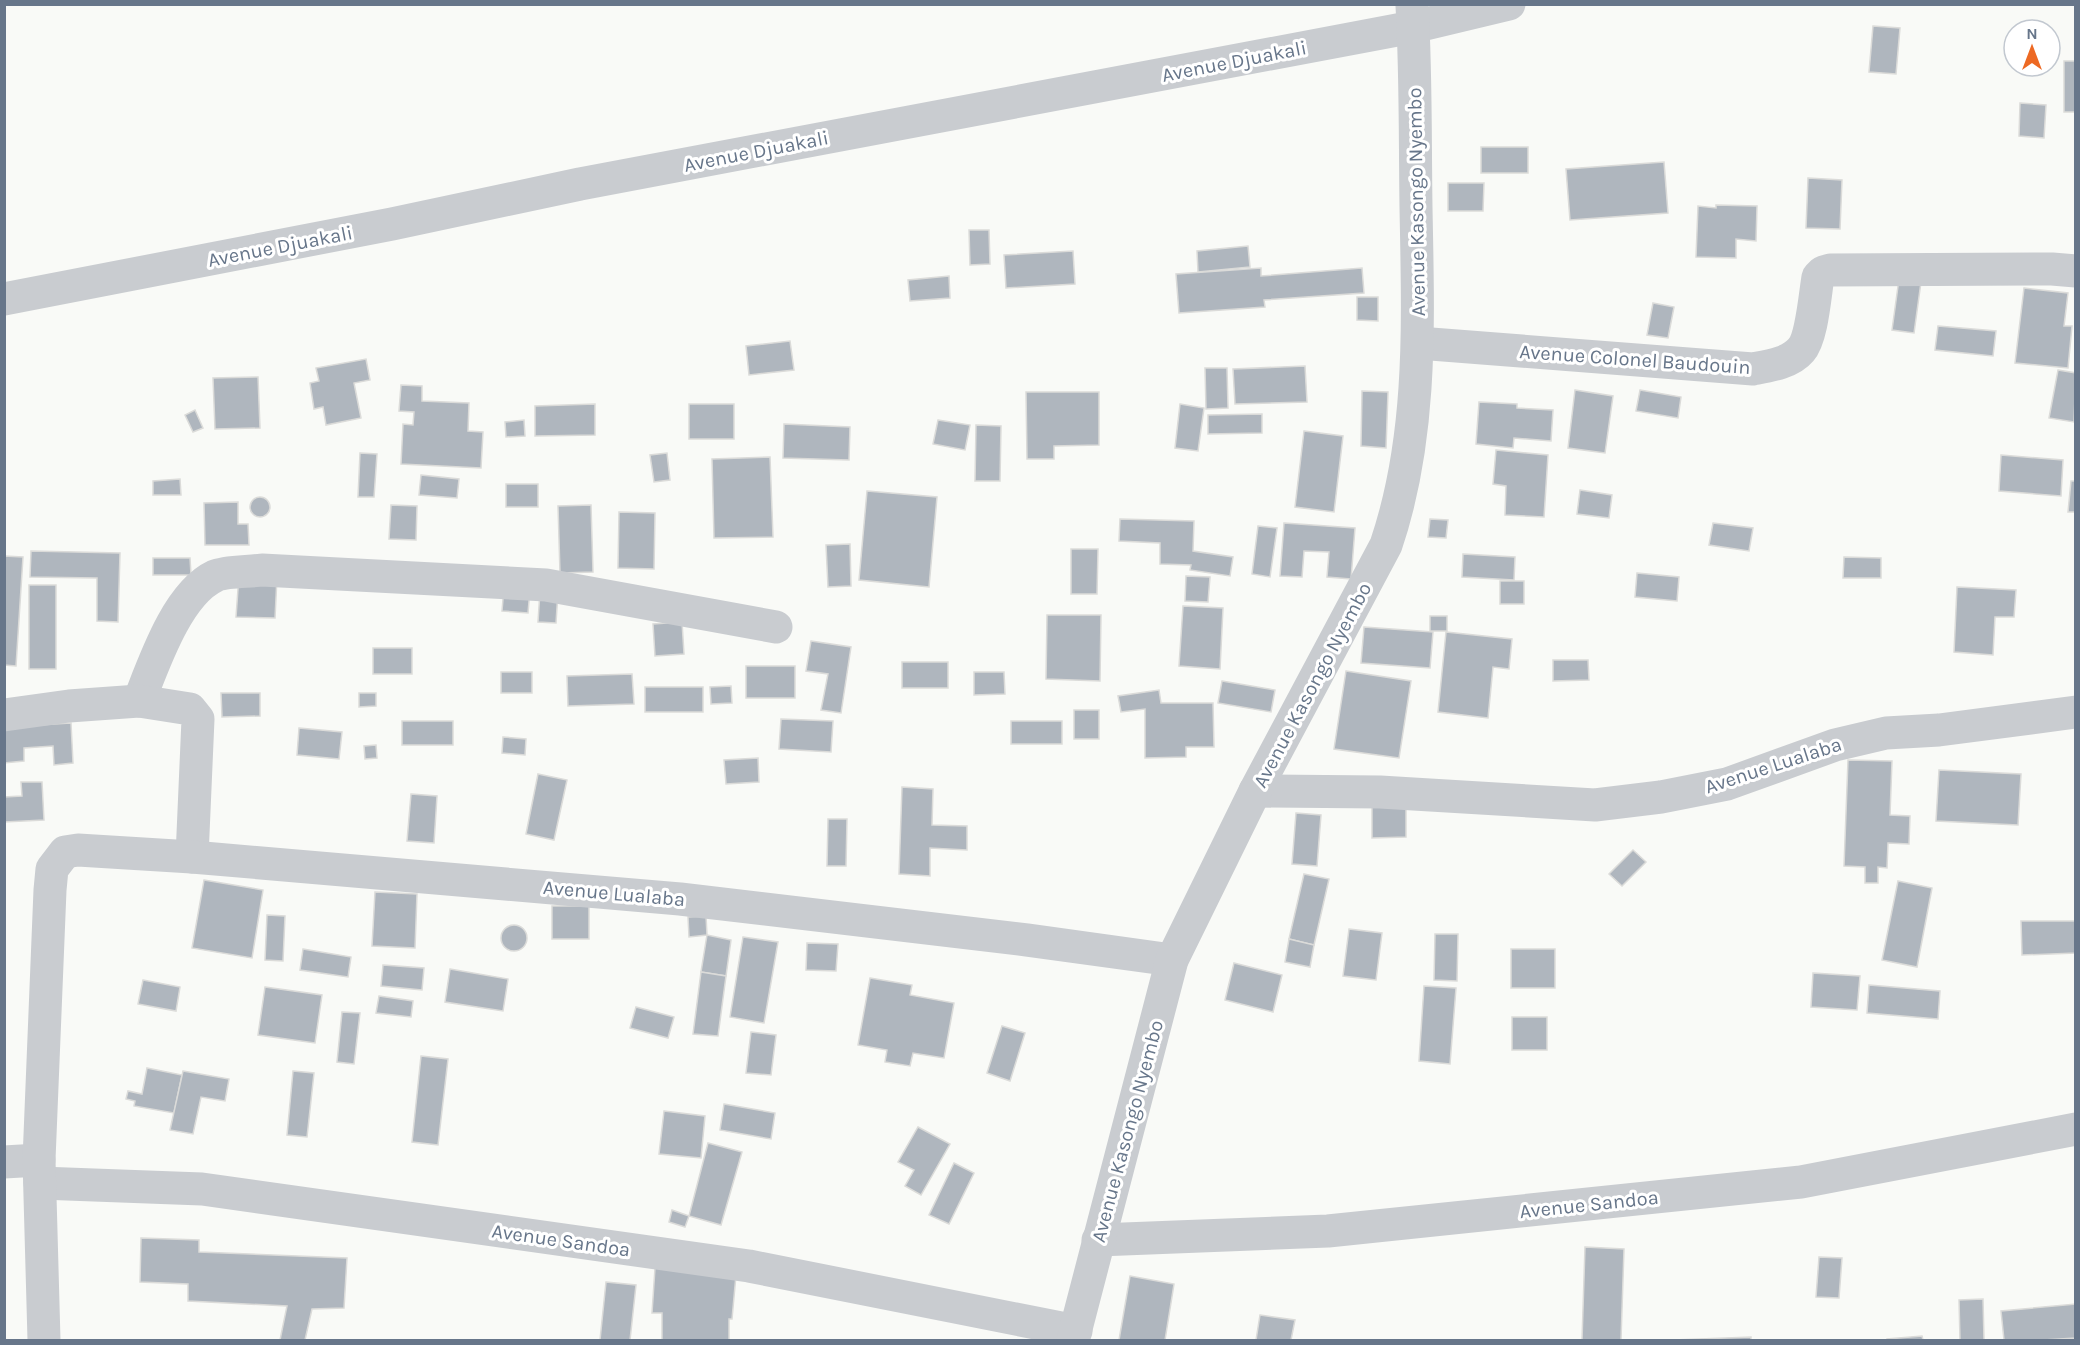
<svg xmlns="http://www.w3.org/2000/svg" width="2080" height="1345" viewBox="0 0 2080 1345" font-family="Karla,sans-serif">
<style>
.building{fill:#afb6be;stroke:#dbdbd9;stroke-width:1.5}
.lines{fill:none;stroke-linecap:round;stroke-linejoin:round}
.minor{stroke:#c9ccd0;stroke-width:33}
.labels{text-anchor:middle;stroke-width:6;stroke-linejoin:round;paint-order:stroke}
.street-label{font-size:20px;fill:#67768a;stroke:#fff}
</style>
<rect width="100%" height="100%" fill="#f9faf7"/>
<g class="building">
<polygon points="1873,26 1900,28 1896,74 1869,72"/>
<rect x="2064" y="61" width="12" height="51"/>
<polygon points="2020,103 2046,105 2044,138 2019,136"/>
<rect x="1481" y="147" width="47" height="26"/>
<polygon points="1664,162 1668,213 1570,220 1566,169"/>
<polygon points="1808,178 1842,180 1840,229 1806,228"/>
<polygon points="1448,183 1484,183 1483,211 1448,211"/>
<polygon points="1716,205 1757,206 1756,241 1736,239 1736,258 1696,257 1698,206 1716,208"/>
<polygon points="969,230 989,230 990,264 970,265"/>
<polygon points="1248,246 1250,267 1198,272 1197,251"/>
<polygon points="1073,251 1075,284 1006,288 1004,255"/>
<polygon points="1261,268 1261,276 1362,268 1364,293 1264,300 1265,307 1179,313 1176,274"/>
<polygon points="949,276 950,298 910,301 908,280"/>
<polygon points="1899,279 1921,282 1914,333 1892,330"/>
<polygon points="2024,288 2068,293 2064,326 2072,326 2068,368 2015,363"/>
<polygon points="1357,297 1378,297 1378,321 1357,320"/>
<polygon points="1653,303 1674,307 1668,338 1647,335"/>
<polygon points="1938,326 1996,331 1993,356 1935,350"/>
<polygon points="790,341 794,370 749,375 746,346"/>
<polygon points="366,359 370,380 354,383 361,418 326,425 323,407 314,409 310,383 319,381 316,368"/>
<polygon points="1305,366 1307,402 1235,404 1233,369"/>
<polygon points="1205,368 1227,368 1228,408 1206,409"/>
<polygon points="2058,370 2076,373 2074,422 2049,418"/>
<polygon points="258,377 260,428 215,429 213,378"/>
<polygon points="401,385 422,386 422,401 469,403 468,431 483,432 481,468 401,464 403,424 413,425 414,412 399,411"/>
<polygon points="1575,390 1613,396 1605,453 1568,448"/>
<polygon points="1640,390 1681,397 1678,418 1636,411"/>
<polygon points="1362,391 1388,392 1386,448 1361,446"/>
<polygon points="1026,392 1099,392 1099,445 1054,446 1054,459 1027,459"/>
<polygon points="1479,402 1517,404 1517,408 1553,410 1551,441 1514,438 1513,448 1476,444"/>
<polygon points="595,404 595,435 535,436 535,406"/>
<rect x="689" y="404" width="45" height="35"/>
<polygon points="1180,404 1204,408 1198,451 1175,448"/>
<polygon points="195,410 203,428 193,432 185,415"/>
<polygon points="1262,414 1262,433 1208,434 1208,415"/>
<polygon points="524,420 525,436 506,437 505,422"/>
<polygon points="938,420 970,425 965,450 933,444"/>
<polygon points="784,424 850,427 849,460 783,458"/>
<polygon points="976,425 1001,426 1000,481 975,481"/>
<polygon points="1304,431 1343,436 1334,512 1295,507"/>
<polygon points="1496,450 1548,455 1544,517 1505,515 1506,486 1493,484"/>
<polygon points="360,453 377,454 374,497 358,497"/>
<polygon points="667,453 670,480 654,482 650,455"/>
<polygon points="2001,455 2063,460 2061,496 1999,491"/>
<polygon points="770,457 773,537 714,538 712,459"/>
<polygon points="421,475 459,479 457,498 419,495"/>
<polygon points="180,479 181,495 153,495 153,481"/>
<polygon points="2071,481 2076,481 2076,512 2068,512"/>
<rect x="506" y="484" width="32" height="23"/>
<polygon points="1580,490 1612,495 1609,518 1577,514"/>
<polygon points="867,491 937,497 929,587 859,580"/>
<circle cx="260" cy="507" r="10"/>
<polygon points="238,502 238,524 248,524 249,545 205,545 204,503"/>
<polygon points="391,505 417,506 416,540 389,539"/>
<polygon points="591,505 593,572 560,573 558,506"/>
<polygon points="619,512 655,513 654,569 618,568"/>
<polygon points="1120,519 1194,521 1193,551 1233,557 1230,576 1190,570 1191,565 1160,564 1160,543 1119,541"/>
<polygon points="1430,519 1448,520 1446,538 1428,537"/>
<polygon points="1284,523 1355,528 1351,579 1327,577 1329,552 1304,551 1302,577 1280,576"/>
<polygon points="1713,523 1753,528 1749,551 1709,545"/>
<polygon points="1258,526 1277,528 1270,577 1252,574"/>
<polygon points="850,544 851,586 828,587 826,545"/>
<polygon points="1071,549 1098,549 1097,594 1071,594"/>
<polygon points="31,551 120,553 118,622 97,621 97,578 30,577"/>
<polygon points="1463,554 1515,557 1514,580 1462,577"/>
<polygon points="4,556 23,557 16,666 4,665"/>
<polygon points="1844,557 1881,558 1881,578 1843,578"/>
<polygon points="153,558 190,558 191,575 153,575"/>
<polygon points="1637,573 1679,577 1677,601 1635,597"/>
<polygon points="239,575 277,577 275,618 236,617"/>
<polygon points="1186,576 1210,577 1208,602 1185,601"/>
<rect x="1500" y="581" width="24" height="23"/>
<rect x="29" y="585" width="27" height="84"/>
<polygon points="504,587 530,589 528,613 502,611"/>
<polygon points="1957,587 2016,590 2014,617 1995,617 1993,655 1954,652"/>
<polygon points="540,591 558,592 556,623 538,622"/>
<polygon points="1183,606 1223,608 1220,669 1179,666"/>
<polygon points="1047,615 1101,615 1100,681 1046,679"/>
<rect x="1430" y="616" width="17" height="15"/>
<polygon points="682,622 684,654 655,656 653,624"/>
<polygon points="1364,627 1433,632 1430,668 1361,663"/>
<polygon points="1446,632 1512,639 1509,669 1493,667 1488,718 1438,712"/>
<polygon points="811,641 851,647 841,713 821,710 828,674 806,671"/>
<rect x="373" y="648" width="39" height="26"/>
<polygon points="1553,660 1588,660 1589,680 1553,681"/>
<rect x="902" y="662" width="46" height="26"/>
<rect x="746" y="666" width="49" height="32"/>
<polygon points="1346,671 1411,681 1399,758 1334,749"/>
<rect x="501" y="672" width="31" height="21"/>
<polygon points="974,672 1004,672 1005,694 974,695"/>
<polygon points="632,674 634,704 568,706 567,676"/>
<polygon points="1222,681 1275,690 1271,712 1218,703"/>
<polygon points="731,686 732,703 711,704 710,687"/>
<rect x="645" y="687" width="58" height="25"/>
<polygon points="1159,690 1161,703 1213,703 1214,747 1186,747 1186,757 1145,758 1145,709 1121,712 1118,696"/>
<polygon points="221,693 260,693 260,716 222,717"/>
<polygon points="359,693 376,693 376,706 359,707"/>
<rect x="1074" y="710" width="25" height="29"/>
<polygon points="781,719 833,721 831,752 779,749"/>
<rect x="402" y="721" width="51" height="24"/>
<rect x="1011" y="721" width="51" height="23"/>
<polygon points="71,723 73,763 54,765 53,746 24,748 24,761 4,763 4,727"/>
<polygon points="299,728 342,732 339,759 297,755"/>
<polygon points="503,737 526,739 525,755 502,753"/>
<polygon points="376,745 377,758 365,759 364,746"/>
<polygon points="758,758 759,782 726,784 724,760"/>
<polygon points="1848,760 1892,761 1890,815 1910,816 1909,844 1888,843 1887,868 1878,867 1878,883 1865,883 1865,867 1844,866"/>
<polygon points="1939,770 2021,774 2018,825 1936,821"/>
<polygon points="538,774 567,780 554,840 526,834"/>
<polygon points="21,782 42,782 44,820 4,822 4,797 22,796"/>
<polygon points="902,787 933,789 932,825 967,826 967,850 930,848 930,876 899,874"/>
<polygon points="411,794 437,796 434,843 407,841"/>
<polygon points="1406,804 1406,837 1372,838 1372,805"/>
<polygon points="1296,813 1321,815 1317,866 1292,864"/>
<polygon points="828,819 847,819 846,866 827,866"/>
<polygon points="1633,850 1646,862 1622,886 1609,874"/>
<polygon points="1304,874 1329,879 1314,945 1289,939"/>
<polygon points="204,880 263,890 252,958 192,948"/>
<polygon points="1898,881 1932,888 1917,967 1882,960"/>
<polygon points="375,892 417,894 415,948 372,946"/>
<rect x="552" y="906" width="37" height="33"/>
<polygon points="267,915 285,916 283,961 265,960"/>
<polygon points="706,916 707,935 689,937 688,917"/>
<polygon points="2021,921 2076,921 2076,953 2022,955"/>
<circle cx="514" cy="938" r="13"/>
<polygon points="1349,929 1382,933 1376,980 1343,976"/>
<polygon points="1435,934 1458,934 1457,981 1434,980"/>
<polygon points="707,935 731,940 726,976 701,972"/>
<polygon points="743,937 778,942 764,1023 730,1017"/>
<polygon points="1289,939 1314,945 1310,967 1285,962"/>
<polygon points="807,943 838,944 836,971 806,970"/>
<polygon points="303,949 351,957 348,977 300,970"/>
<rect x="1511" y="949" width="44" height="39"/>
<polygon points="1234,963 1282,975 1273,1012 1225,1000"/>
<polygon points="383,965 424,968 422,990 381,986"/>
<polygon points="450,969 508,979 503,1011 445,1002"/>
<polygon points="701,972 726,976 718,1036 693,1034"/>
<polygon points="1813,973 1860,976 1857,1010 1811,1007"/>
<polygon points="870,978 912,985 910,995 954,1003 944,1058 913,1053 910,1066 885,1062 887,1050 858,1045"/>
<polygon points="143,980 180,987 176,1011 138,1004"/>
<polygon points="1869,985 1940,991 1938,1019 1867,1013"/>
<polygon points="1424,986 1456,988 1450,1064 1419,1061"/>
<polygon points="265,987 322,995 315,1043 258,1035"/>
<polygon points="379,996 413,1001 411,1017 376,1013"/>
<polygon points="636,1007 674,1017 668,1038 630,1028"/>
<polygon points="342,1012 360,1013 354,1064 337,1062"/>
<rect x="1512" y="1017" width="35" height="33"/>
<polygon points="1002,1026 1025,1033 1010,1081 987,1073"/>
<polygon points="751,1032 776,1035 771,1075 746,1073"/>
<polygon points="421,1056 448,1059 438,1145 412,1142"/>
<polygon points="147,1068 182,1075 174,1113 134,1106 135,1101 126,1099 128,1091 142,1094"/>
<polygon points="183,1071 229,1079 225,1101 201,1097 193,1134 170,1130"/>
<polygon points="293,1071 314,1073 307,1137 287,1135"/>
<polygon points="724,1104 775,1113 771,1139 720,1130"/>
<polygon points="664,1111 705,1116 701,1158 659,1154"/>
<polygon points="918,1127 950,1144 921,1195 905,1186 914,1170 898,1162"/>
<polygon points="708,1143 742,1152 721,1225 689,1216"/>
<polygon points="954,1163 974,1173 949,1224 929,1215"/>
<polygon points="672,1210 689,1216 685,1227 669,1222"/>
<polygon points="141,1238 199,1240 199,1252 347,1258 344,1308 312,1309 305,1340 280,1340 287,1306 188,1301 188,1284 140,1282"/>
<polygon points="1585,1247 1624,1249 1621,1340 1582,1340"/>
<polygon points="1819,1257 1842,1258 1839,1298 1816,1297"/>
<polygon points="655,1268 736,1275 732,1319 729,1319 729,1340 662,1340 662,1313 652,1313"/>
<polygon points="1130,1276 1174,1284 1165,1340 1119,1340"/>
<polygon points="606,1282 636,1285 630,1340 600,1340"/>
<polygon points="1983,1299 1984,1340 1960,1340 1959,1300"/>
<polygon points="2076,1304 2076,1338 2043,1340 2004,1340 2001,1311"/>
<polygon points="1260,1315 1295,1320 1291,1340 1256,1340"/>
<polygon points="1922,1336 1923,1340 1887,1340 1887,1339"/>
<polygon points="1751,1337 1751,1340 1673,1340"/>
</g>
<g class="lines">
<g class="minor">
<polyline points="4,299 392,224 580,184 1413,27 1509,4"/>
<path d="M 1418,343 L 1753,369 C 1769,366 1790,363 1801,350 C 1812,338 1815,294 1818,277 L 1823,272 L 1830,270 L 2052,269 L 2076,271"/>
<path d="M 139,701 C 154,663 177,594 215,576 C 226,571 249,572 262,570 L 546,585 L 776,627"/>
<polyline points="4,715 69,706 139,701 190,709 198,719 192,857"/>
<polyline points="1255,791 1380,792 1595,805 1661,797 1727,784 1835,745 1886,733 1939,730 2076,712"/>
<polyline points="4,1162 39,1160"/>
<polyline points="40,1183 202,1189 749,1266 1076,1331"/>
<polyline points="1098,1240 1328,1231 1801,1182 2076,1129"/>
<polyline points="44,1340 39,1160 50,890 52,869 65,852 78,850 192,857 680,899 1027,940 1172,960"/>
<path d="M 1073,1340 L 1172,960 L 1255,791 L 1386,545 C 1423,436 1418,320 1416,207 C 1415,140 1416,73 1412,6"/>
</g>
</g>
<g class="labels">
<g class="street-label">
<text transform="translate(1234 61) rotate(-11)" y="7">Avenue Djuakali</text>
<text transform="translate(756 151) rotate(-11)" y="7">Avenue Djuakali</text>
<text transform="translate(1416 202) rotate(-91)" y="7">Avenue Kasongo Nyembo</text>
<text transform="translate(280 246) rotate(-11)" y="7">Avenue Djuakali</text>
<text transform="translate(1635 359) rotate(4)" y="7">Avenue Colonel Baudouin</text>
<text transform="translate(1312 685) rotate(-62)" y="7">Avenue Kasongo Nyembo</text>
<text transform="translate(1773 765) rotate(-18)" y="7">Avenue Lualaba</text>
<text transform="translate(614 893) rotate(5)" y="7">Avenue Lualaba</text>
<text transform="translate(1127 1131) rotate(-75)" y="7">Avenue Kasongo Nyembo</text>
<text transform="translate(1589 1204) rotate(-6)" y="7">Avenue Sandoa</text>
<text transform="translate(561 1240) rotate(8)" y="7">Avenue Sandoa</text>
</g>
</g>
<rect width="2080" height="1345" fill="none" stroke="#67768a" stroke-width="12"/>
<g transform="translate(2032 48)"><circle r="28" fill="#ffffff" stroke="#c2c8d0" stroke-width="1.5"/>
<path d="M0-4.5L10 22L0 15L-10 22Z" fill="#ed6923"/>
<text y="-9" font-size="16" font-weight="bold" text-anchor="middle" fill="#67768a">N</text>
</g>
</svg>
